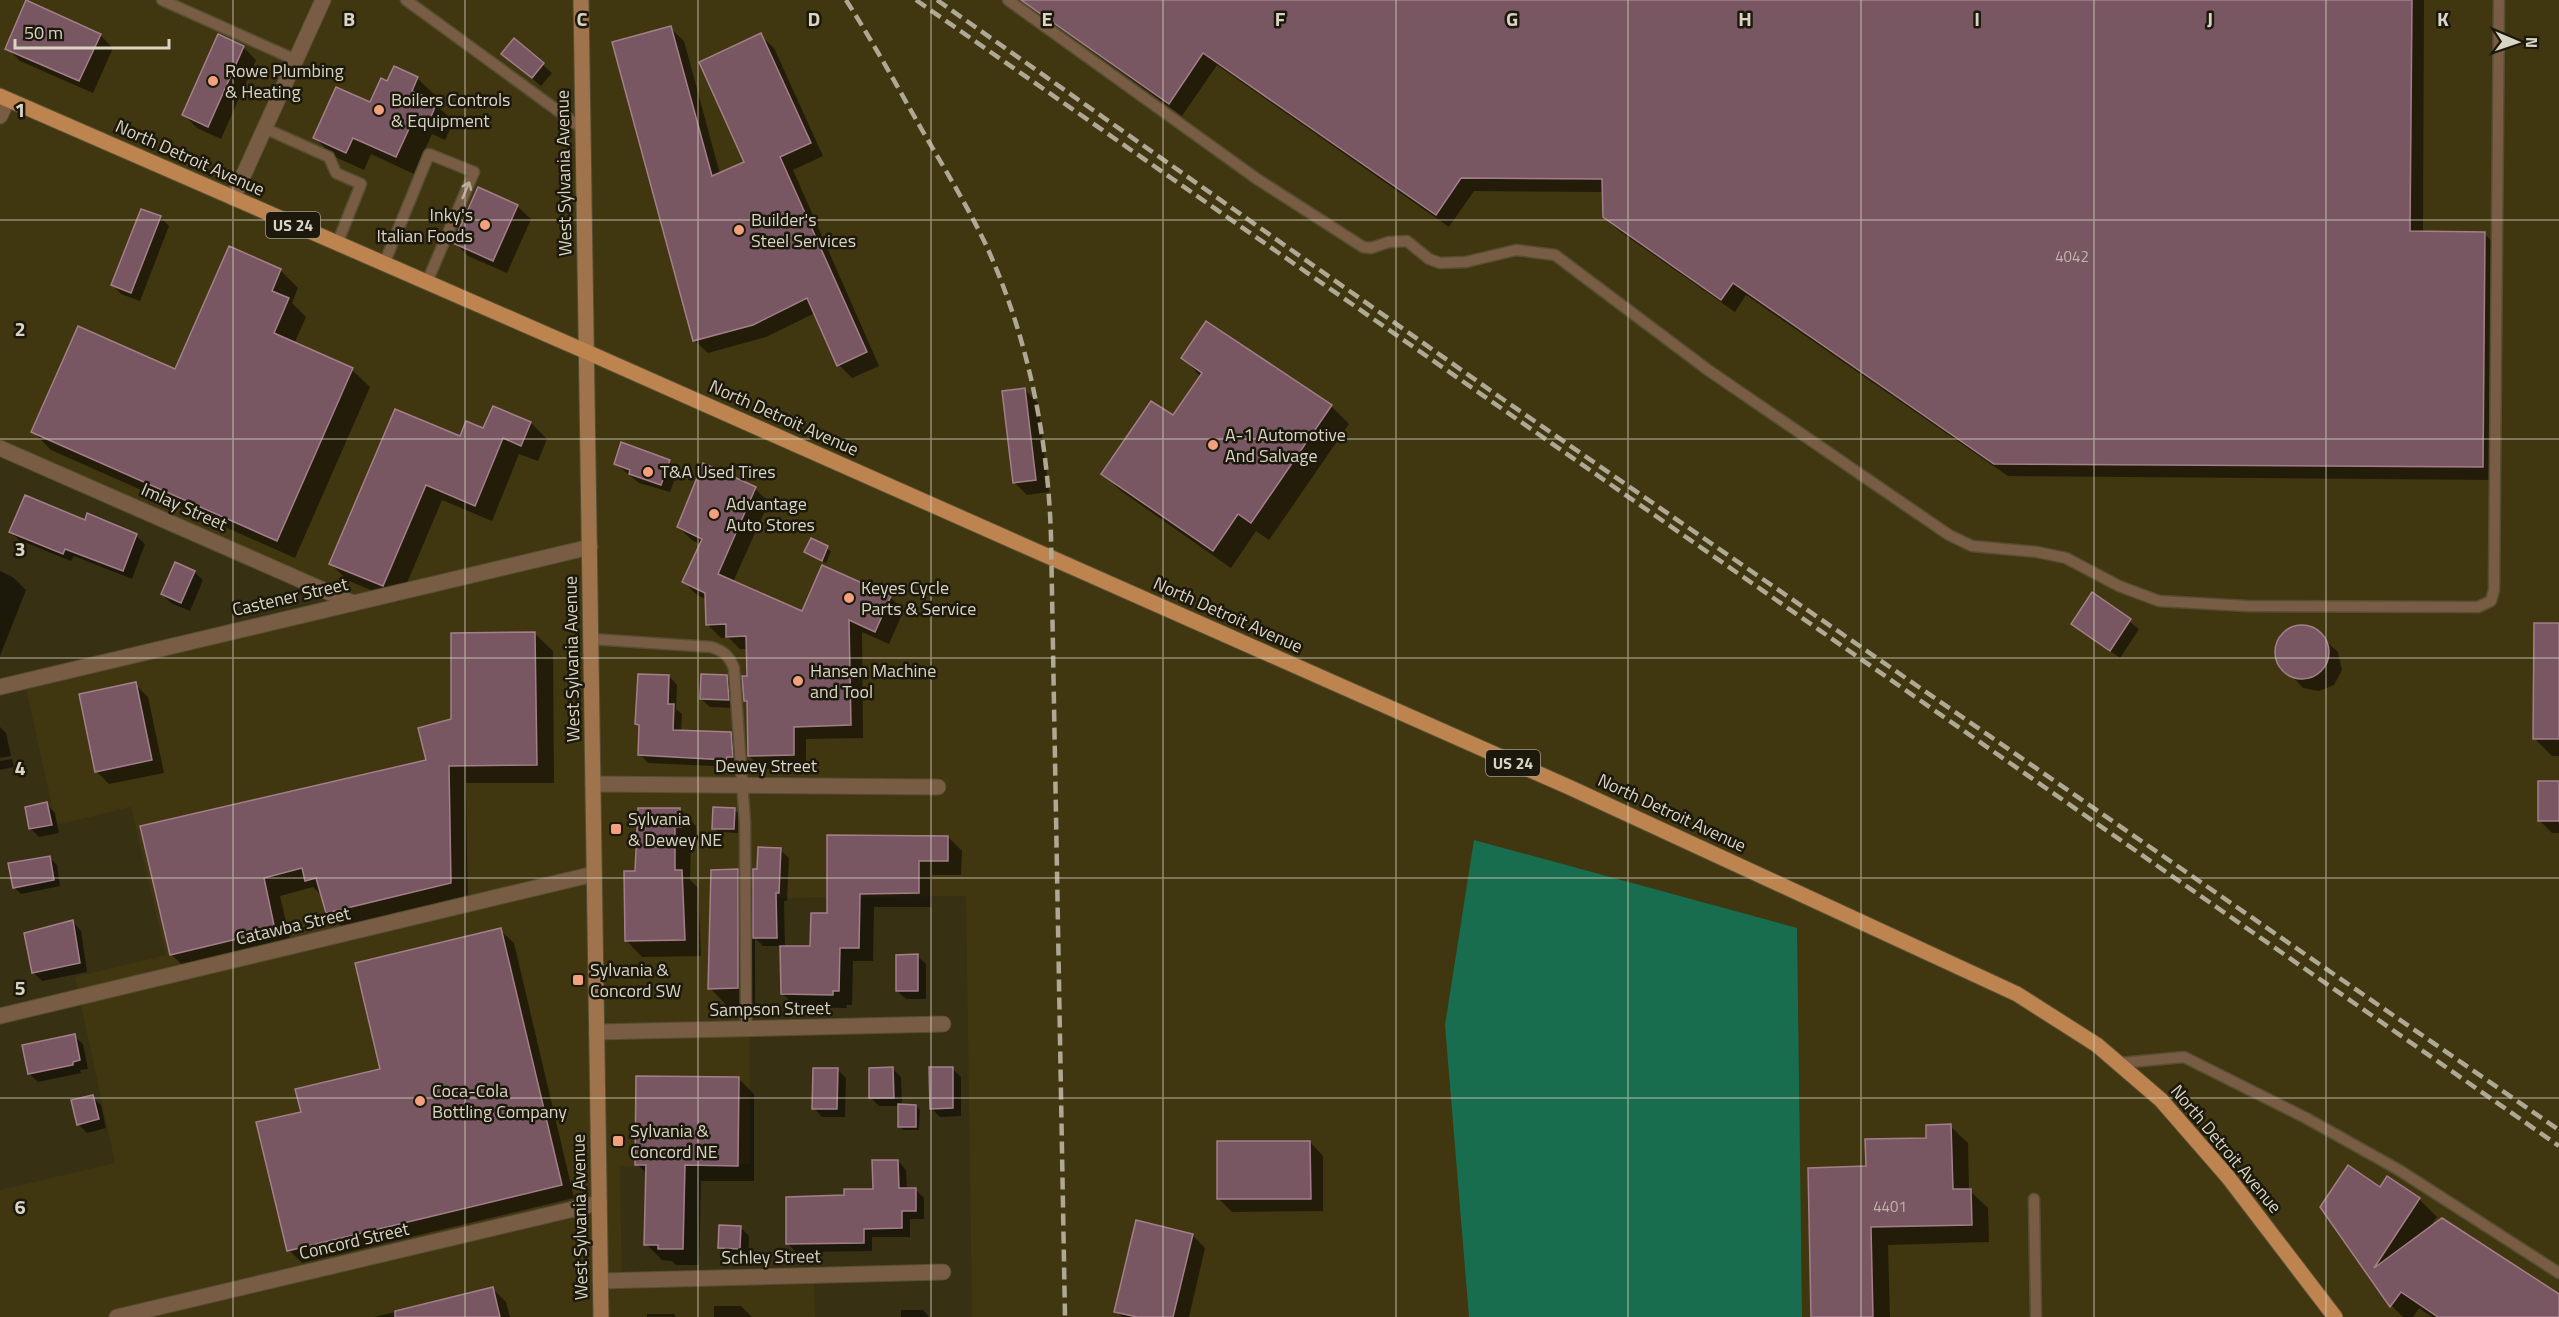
<svg xmlns="http://www.w3.org/2000/svg" width="2559" height="1317" viewBox="0 0 2559 1317" font-family="'Titillium Web',sans-serif">
<style>
.built{fill:#403610}
.forest{fill:#186d4f}
.shadow{fill:#0007}
.building{fill:#785762;stroke:#a37f8a;stroke-width:1.5}
.lines{fill:none;stroke-linecap:round;stroke-linejoin:round}
.service-casing{stroke:#554e33;stroke-width:13}
.minor-casing{stroke:#554e33;stroke-width:17}
.secondary-casing{stroke:#554e33;stroke-width:17}
.primary-casing{stroke:#554e33;stroke-width:17}
.service{stroke:#785c43;stroke-width:10}
.minor{stroke:#785c43;stroke-width:15}
.secondary{stroke:#9f734b;stroke-width:15}
.primary{stroke:#bd8450;stroke-width:15}
.rail{stroke:#aea894;stroke-width:4.5;stroke-dasharray:12 6;stroke-linecap:butt}
.oneway{stroke:#b7aa96}
.grid{fill:none;stroke:#d9d4c3;stroke-width:1.5;stroke-opacity:0.55}
.poi-dot{fill:#f2a07e;stroke:#1c190c;stroke-width:2}
.labels{text-anchor:middle;stroke-width:5;stroke-linejoin:round;paint-order:stroke}
.number-label{font-size:15px;fill:#c1b5ab}
.shield{fill:#1c190c;stroke:#a09c8c;stroke-width:1.5}
.shield-label{font-size:16px;font-weight:bold;fill:#d9d4c3}
.poi-label{font-size:18px;fill:#d9d4c3;stroke:#1c190c;text-anchor:start}
.street-label{font-size:18px;fill:#d9d4c3;stroke:#1c190c}
.grid-label{font-size:20px;text-anchor:middle;font-weight:bold;fill:#d9d4c3;stroke:#1c190c;stroke-width:5;stroke-linejoin:round;paint-order:stroke}
</style>
<rect width="100%" height="100%" fill="#383013"/>
<polygon class="built" points="0,0 2559,0 2559,1317 972,1317 966,896 749,898 750,1164 620,1166 622,1284 814,1279 815,1317 0,1317 0,1190 115,1163 75,977 166,955 131,807 56,825 26,688 351,603 0,448"/>
<polygon class="forest" points="1474,840 1797,928 1802,1317 1469,1317 1445,1025"/>
<g class="shadow">
<polygon points="1021,0 2424,0 2423,233 2484,233 2497,247 2496,480 2008,476 1746,295 1735,312 1618,230 1604,217 1604,192 1474,191 1449,227 1217,65 1182,116"/>
<polygon points="670,28 684,41 720,174 746,162 760,35 774,48 823,156 793,170 879,366 852,378 839,365 815,313 766,337 708,353 694,340"/>
<polygon points="100,35 113,48 93,93 20,61 7,48"/>
<polygon points="514,40 552,73 541,86 512,62"/>
<polygon points="243,47 256,60 221,139 197,128 184,115"/>
<polygon points="417,78 435,95 432,102 454,121 445,140 432,134 414,174 371,154 364,170 333,156 315,138 371,104 388,83"/>
<polygon points="517,206 531,219 507,273 468,256 455,243"/>
<polygon points="142,210 161,218 169,226 140,301 121,294 113,285"/>
<polygon points="230,248 281,271 298,288 292,303 306,317 294,344 352,370 370,387 295,558 51,450 33,432 176,371"/>
<polygon points="1183,358 1331,406 1349,424 1269,540 1256,531 1231,568 1121,491 1103,474 1174,417 1201,377"/>
<polygon points="1024,389 1038,403 1049,492 1027,495 1014,482"/>
<polygon points="493,408 531,423 547,439 538,461 519,454 492,521 442,500 399,602 347,580 331,564 461,438 484,430"/>
<polygon points="669,462 678,470 670,492 639,483 615,463"/>
<polygon points="703,465 755,489 769,502 733,582 803,613 890,597 904,610 889,644 862,632 863,738 806,739 806,768 763,769 749,756 748,703 745,700 748,649 740,649 728,637 721,638 707,624 707,600 697,595 684,582 701,545 692,540 678,527"/>
<polygon points="88,515 136,536 145,544 132,579 74,556 71,561 19,540 10,531 86,522"/>
<polygon points="811,540 831,551 826,563 806,552"/>
<polygon points="0,571 14,578 26,590 0,656"/>
<polygon points="194,572 203,580 190,611 171,603 162,594"/>
<polygon points="2092,594 2139,629 2120,658 2073,624"/>
<polygon points="2559,624 2559,756 2552,756 2534,738"/>
<polygon points="2302,626 2310,627 2338,652 2342,670 2334,685 2319,691 2303,688 2279,662 2277,646 2285,633"/>
<polygon points="535,634 553,651 554,783 466,783 468,901 345,930 327,913 323,897 313,887 280,896 292,948 189,972 172,955 142,827 428,761 452,721"/>
<polygon points="669,676 677,685 676,709 682,714 681,732 730,733 739,742 741,765 735,765 735,767 648,763 640,754 641,729 636,724"/>
<polygon points="726,677 735,686 737,708 710,707 701,699"/>
<polygon points="135,684 148,697 164,773 109,784 96,771"/>
<polygon points="0,727 6,733 11,756 0,758"/>
<polygon points="12,759 14,767 0,770 0,761"/>
<polygon points="2559,782 2559,833 2552,833 2539,820"/>
<polygon points="46,804 55,813 59,833 39,837 31,829"/>
<polygon points="680,809 696,826 697,843 691,843 690,880 698,888 701,956 642,957 626,940 636,872"/>
<polygon points="734,809 738,813 738,833 718,832 714,828"/>
<polygon points="828,837 948,837 962,851 961,875 932,875 932,907 874,907 873,961 853,961 852,1005 846,1005 847,1008 796,1007 782,993 782,946 763,946 755,938 755,1005 727,1006 710,988 737,871 754,888 758,871 780,850 789,858 787,901 784,901 785,947 812,947 828,915"/>
<polygon points="50,858 57,865 60,886 21,894 14,887"/>
<polygon points="73,922 81,931 87,972 42,981 34,973"/>
<polygon points="500,930 514,943 574,1198 302,1263 289,1250 302,1113 382,1070"/>
<polygon points="917,956 926,964 926,999 906,999 897,991"/>
<polygon points="74,1036 83,1044 88,1069 80,1070 81,1073 38,1082 29,1074"/>
<polygon points="952,1068 961,1077 961,1116 940,1117 931,1108"/>
<polygon points="837,1069 846,1078 845,1117 822,1117 814,1108"/>
<polygon points="893,1069 901,1077 902,1106 916,1106 920,1110 919,1130 903,1130 899,1126 900,1106 879,1106 870,1097"/>
<polygon points="738,1078 754,1094 754,1181 701,1181 699,1265 676,1265 672,1261 662,1260 646,1244 647,1174 637,1164"/>
<polygon points="92,1097 101,1105 106,1128 87,1133 78,1124"/>
<polygon points="1950,1126 1968,1143 1969,1190 1988,1208 1989,1242 1888,1245 1890,1317 1813,1317 1868,1168"/>
<polygon points="1310,1142 1323,1156 1323,1211 1232,1212 1219,1199"/>
<polygon points="898,1161 906,1170 907,1189 915,1189 924,1198 924,1219 910,1219 910,1237 872,1237 872,1251 796,1252 787,1243 845,1196 875,1191"/>
<polygon points="2380,1189 2419,1199 2437,1217 2429,1228 2559,1297 2559,1317 2432,1317 2419,1308 2413,1317 2403,1317 2392,1306 2322,1207"/>
<polygon points="740,1227 749,1236 748,1257 728,1257 720,1248"/>
<polygon points="1192,1235 1205,1248 1189,1317 1122,1317 1116,1311"/>
<polygon points="493,1289 506,1302 510,1317 374,1317"/>
<polygon points="714,1306 741,1306 752,1317 714,1317"/>
<polygon points="901,1310 923,1310 929,1317 901,1317"/>
<polygon points="647,1314 674,1314 676,1317 647,1317"/>
</g>
<g class="building">
<polygon points="26,0 101,34 79,81 5,49"/>
<polygon points="1021,0 2412,0 2410,231 2485,232 2483,467 1994,464 1733,283 1721,300 1603,217 1602,179 1461,178 1436,215 1203,53 1169,104"/>
<polygon points="671,26 712,176 744,162 699,62 761,33 811,143 780,157 867,352 837,366 807,298 753,325 693,341 612,42"/>
<polygon points="218,34 244,46 208,127 182,115"/>
<polygon points="514,38 544,63 532,78 501,54"/>
<polygon points="394,66 418,77 412,91 437,102 428,124 414,118 396,157 353,138 346,153 313,138 336,87 370,102 381,78 387,81"/>
<polygon points="478,187 518,205 493,261 453,243"/>
<polygon points="141,209 161,216 131,293 111,285"/>
<polygon points="229,246 281,269 272,291 289,298 274,333 353,368 277,541 31,432 78,326 175,369"/>
<polygon points="1206,321 1332,405 1251,523 1238,514 1213,551 1101,474 1151,401 1173,415 1202,373 1181,358"/>
<polygon points="1025,388 1036,480 1013,483 1002,391"/>
<polygon points="493,406 531,422 521,446 503,438 475,506 426,485 383,586 329,564 395,409 460,436 466,421 483,428"/>
<polygon points="621,442 670,460 661,485 629,474 630,470 614,464"/>
<polygon points="703,463 756,487 718,574 802,611 822,565 891,596 875,632 849,620 851,725 794,727 794,755 748,756 747,701 744,701 742,676 747,676 746,636 726,637 726,624 706,625 705,593 682,582 702,539 677,527"/>
<polygon points="25,495 85,520 87,513 137,534 123,571 65,549 63,554 9,532"/>
<polygon points="811,538 828,546 822,561 804,552"/>
<polygon points="175,562 195,571 181,603 161,594"/>
<polygon points="2092,592 2131,619 2110,651 2071,624"/>
<polygon points="2534,623 2559,623 2559,739 2533,739"/>
<circle cx="2302" cy="652" r="27"/>
<polygon points="535,632 537,765 449,766 451,883 326,913 316,878 305,881 302,868 264,878 275,930 170,955 140,826 426,760 418,728 451,719 451,633"/>
<polygon points="638,674 669,675 668,704 674,704 673,730 731,732 733,757 727,757 726,760 638,755 639,725 635,724"/>
<polygon points="701,674 727,675 729,700 700,699"/>
<polygon points="136,682 152,760 95,772 79,694"/>
<rect x="2538" y="781" width="21" height="40"/>
<polygon points="47,802 52,825 29,829 25,807"/>
<polygon points="713,807 735,808 734,829 712,829"/>
<polygon points="638,808 680,808 681,827 675,827 675,870 682,870 685,940 625,941 624,871 635,871"/>
<polygon points="827,835 948,836 948,861 919,861 919,893 860,894 859,948 840,948 839,991 833,991 833,995 781,994 780,946 810,946 811,913 827,913"/>
<polygon points="758,847 781,848 779,893 776,893 777,938 753,938 753,869 757,869"/>
<polygon points="50,856 54,880 13,888 8,863"/>
<polygon points="738,869 738,988 708,989 711,870"/>
<polygon points="73,920 80,963 32,973 24,933"/>
<polygon points="501,928 562,1185 287,1251 256,1122 301,1112 295,1089 380,1069 355,963"/>
<polygon points="918,954 918,991 896,991 896,955"/>
<polygon points="75,1034 80,1060 73,1062 73,1065 28,1074 22,1045"/>
<polygon points="893,1067 894,1098 869,1098 869,1068"/>
<polygon points="929,1067 953,1067 953,1108 930,1109"/>
<polygon points="813,1068 838,1068 837,1109 812,1109"/>
<polygon points="636,1076 739,1077 738,1166 685,1165 683,1249 658,1249 658,1245 644,1245 646,1165 635,1165"/>
<polygon points="93,1095 99,1119 77,1125 71,1100"/>
<polygon points="898,1104 916,1105 916,1127 898,1127"/>
<polygon points="1951,1124 1953,1189 1971,1189 1972,1225 1871,1227 1873,1317 1811,1317 1808,1168 1866,1166 1865,1139 1926,1138 1926,1125"/>
<polygon points="1217,1141 1310,1141 1311,1199 1217,1199"/>
<polygon points="872,1160 898,1160 899,1188 916,1188 916,1211 902,1211 902,1228 864,1229 864,1243 786,1244 786,1197 844,1195 844,1189 873,1189"/>
<polygon points="2348,1165 2380,1187 2387,1176 2420,1198 2374,1268 2442,1218 2559,1294 2559,1317 2438,1317 2401,1292 2390,1307 2320,1207"/>
<polygon points="1136,1220 1193,1234 1173,1317 1137,1317 1114,1312"/>
<polygon points="719,1225 741,1226 740,1249 718,1248"/>
<polygon points="493,1287 500,1317 395,1317 395,1311"/>
</g>
<g class="lines">
<g class="service-casing">
<g id="service">
<polyline points="162,0 296,60"/>
<polyline points="406,0 583,129"/>
<polyline points="1008,0 1257,179 1363,247 1371,248 1389,242 1407,241 1429,259 1440,263 1466,262 1516,250 1555,255 1708,370 1949,535 1972,546 2037,552 2066,558 2119,586 2159,601 2247,606 2478,607 2491,601 2494,590 2499,0"/>
<polyline points="264,128 329,157 336,173 361,184 337,244"/>
<polyline points="384,264 429,154 474,172 427,282"/>
<path d="M 591,639 L 711,647 C 724,651 729,656 734,668 L 745,823 L 746,1029"/>
<polyline points="2120,1063 2184,1057 2306,1118 2399,1170 2559,1273"/>
<polyline points="2034,1199 2036,1317"/>
</g>
</g>
<g class="minor-casing">
<g id="minor">
<polyline points="0,116 7,100"/>
<polyline points="233,198 323,0"/>
<polyline points="0,448 353,603"/>
<polyline points="0,687 590,547"/>
<polyline points="593,784 938,787"/>
<polyline points="0,1016 594,874"/>
<polyline points="597,1032 943,1024"/>
<polyline points="600,1281 943,1272"/>
<polyline points="117,1317 599,1203"/>
</g>
</g>
<g class="secondary-casing">
<polyline id="secondary" points="581,0 601,1317"/>
</g>
<g class="primary-casing">
<polyline id="primary" points="0,96 587,352 1571,788 2017,994 2097,1045 2161,1100 2228,1177 2335,1317"/>
</g>
<use href="#service" class="service"/>
<use href="#minor" class="minor"/>
<use href="#secondary" class="secondary"/>
<use href="#primary" class="primary"/>
<g class="rail">
<path d="M 846,0 C 873,42 897,86 922,130 C 944,168 967,205 986,245 C 1028,337 1048,437 1051,537 L 1065,1317"/>
<polyline points="916,0 2559,1146"/>
<polyline points="937,0 1504,400 2559,1130"/>
</g>
</g>
<defs><path id="oneway-shaft" d="M-6 0H5M1.5-3L5.5 0L1.5 3" fill="none" stroke-width="1.6" stroke-linecap="round" stroke-linejoin="round" transform="scale(1.5)"/></defs>
<use class="oneway" href="#oneway-shaft" transform="translate(466 190) rotate(-67)"/>
<path class="grid" d="M 233,0 L 233,1317M 465,0 L 465,1317M 698,0 L 698,1317M 931,0 L 931,1317M 1163,0 L 1163,1317M 1396,0 L 1396,1317M 1628,0 L 1628,1317M 1861,0 L 1861,1317M 2094,0 L 2094,1317M 2326,0 L 2326,1317M 0,220 L 2559,220M 0,439 L 2559,439M 0,658 L 2559,658M 0,878 L 2559,878M 0,1098 L 2559,1098"/>
<g class="poi-dot">
<circle cx="213" cy="81" r="6"/>
<circle cx="379" cy="110" r="6"/>
<circle cx="485" cy="225" r="6"/>
<circle cx="739" cy="230" r="6"/>
<circle cx="1213" cy="445" r="6"/>
<circle cx="648" cy="472" r="6"/>
<circle cx="714" cy="514" r="6"/>
<circle cx="849" cy="598" r="6"/>
<circle cx="798" cy="681" r="6"/>
<rect x="610" y="823" width="12" height="12" rx="3"/>
<rect x="572" y="974" width="12" height="12" rx="3"/>
<circle cx="420" cy="1101" r="6"/>
<rect x="612" y="1135" width="12" height="12" rx="3"/>
</g>
<g class="labels">
<g class="number-label">
<text x="2072" y="262">4042</text>
<text x="1890" y="1212">4401</text>
</g>
<g class="shield">
<rect x="266" y="212" width="54" height="26" rx="4.5"/>
<rect x="1486" y="750" width="54" height="26" rx="4.5"/>
</g>
<g class="shield-label">
<text x="293" y="231">US 24</text>
<text x="1513" y="769">US 24</text>
</g>
<g class="poi-label">
<text x="225" y="77">Rowe Plumbing<tspan x="225" dy="21">&amp; Heating</tspan></text>
<text x="391" y="106">Boilers Controls<tspan x="391" dy="21">&amp; Equipment</tspan></text>
<text x="473" y="221" text-anchor="end">Inky's<tspan x="473" dy="21">Italian Foods</tspan></text>
<text x="751" y="226">Builder's<tspan x="751" dy="21">Steel Services</tspan></text>
<text x="1225" y="441">A-1 Automotive<tspan x="1225" dy="21">And Salvage</tspan></text>
<text x="660" y="478">T&amp;A Used Tires</text>
<text x="726" y="510">Advantage<tspan x="726" dy="21">Auto Stores</tspan></text>
<text x="861" y="594">Keyes Cycle<tspan x="861" dy="21">Parts &amp; Service</tspan></text>
<text x="810" y="677">Hansen Machine<tspan x="810" dy="21">and Tool</tspan></text>
<text x="628" y="825">Sylvania<tspan x="628" dy="21">&amp; Dewey NE</tspan></text>
<text x="590" y="976">Sylvania &amp;<tspan x="590" dy="21">Concord SW</tspan></text>
<text x="432" y="1097">Coca-Cola<tspan x="432" dy="21">Bottling Company</tspan></text>
<text x="630" y="1137">Sylvania &amp;<tspan x="630" dy="21">Concord NE</tspan></text>
</g>
<g class="street-label">
<text transform="translate(190 158) rotate(24)" y="6">North Detroit Avenue</text>
<text transform="translate(564 173) rotate(-91)" y="6">West Sylvania Avenue</text>
<text transform="translate(784 418) rotate(24)" y="6">North Detroit Avenue</text>
<text transform="translate(184 507) rotate(24)" y="6">Imlay Street</text>
<text transform="translate(290 597) rotate(-13)" y="6">Castener Street</text>
<text transform="translate(1228 615) rotate(24)" y="6">North Detroit Avenue</text>
<text transform="translate(572 659) rotate(-91)" y="6">West Sylvania Avenue</text>
<text x="766" y="772">Dewey Street</text>
<text transform="translate(1672 813) rotate(25)" y="6">North Detroit Avenue</text>
<text transform="translate(293 926) rotate(-13)" y="6">Catawba Street</text>
<text transform="translate(770 1009) rotate(-1)" y="6">Sampson Street</text>
<text transform="translate(2226 1149) rotate(50)" y="6">North Detroit Avenue</text>
<text transform="translate(580 1217) rotate(-91)" y="6">West Sylvania Avenue</text>
<text transform="translate(354 1241) rotate(-13)" y="6">Concord Street</text>
<text transform="translate(771 1257) rotate(-1)" y="6">Schley Street</text>
</g>
</g>
<g class="grid-label">
<text x="349" y="26">B</text>
<text x="582" y="26">C</text>
<text x="814" y="26">D</text>
<text x="1047" y="26">E</text>
<text x="1280" y="26">F</text>
<text x="1512" y="26">G</text>
<text x="1745" y="26">H</text>
<text x="1977" y="26">I</text>
<text x="2210" y="26">J</text>
<text x="2443" y="26">K</text>
<text x="20" y="117">1</text>
<text x="20" y="336">2</text>
<text x="20" y="556">3</text>
<text x="20" y="775">4</text>
<text x="20" y="995">5</text>
<text x="20" y="1214">6</text>
</g>
<g transform="translate(2517 42) rotate(92)" stroke="#1c190c" stroke-width="4.5" paint-order="stroke">
<path d="M0-4.5L10 22L0 15L-10 22Z" fill="#d9d4c3"/>
<text y="-9" font-size="16" font-weight="bold" text-anchor="middle" fill="#d9d4c3">N</text>
</g>
<path d="M15 39v9h154v-9" fill="none" stroke="#d9d4c3" stroke-width="3"/>
<text x="24" y="39" font-size="18" fill="#d9d4c3" stroke="#1c190c" stroke-width="4.5" paint-order="stroke">50 m</text>
</svg>
